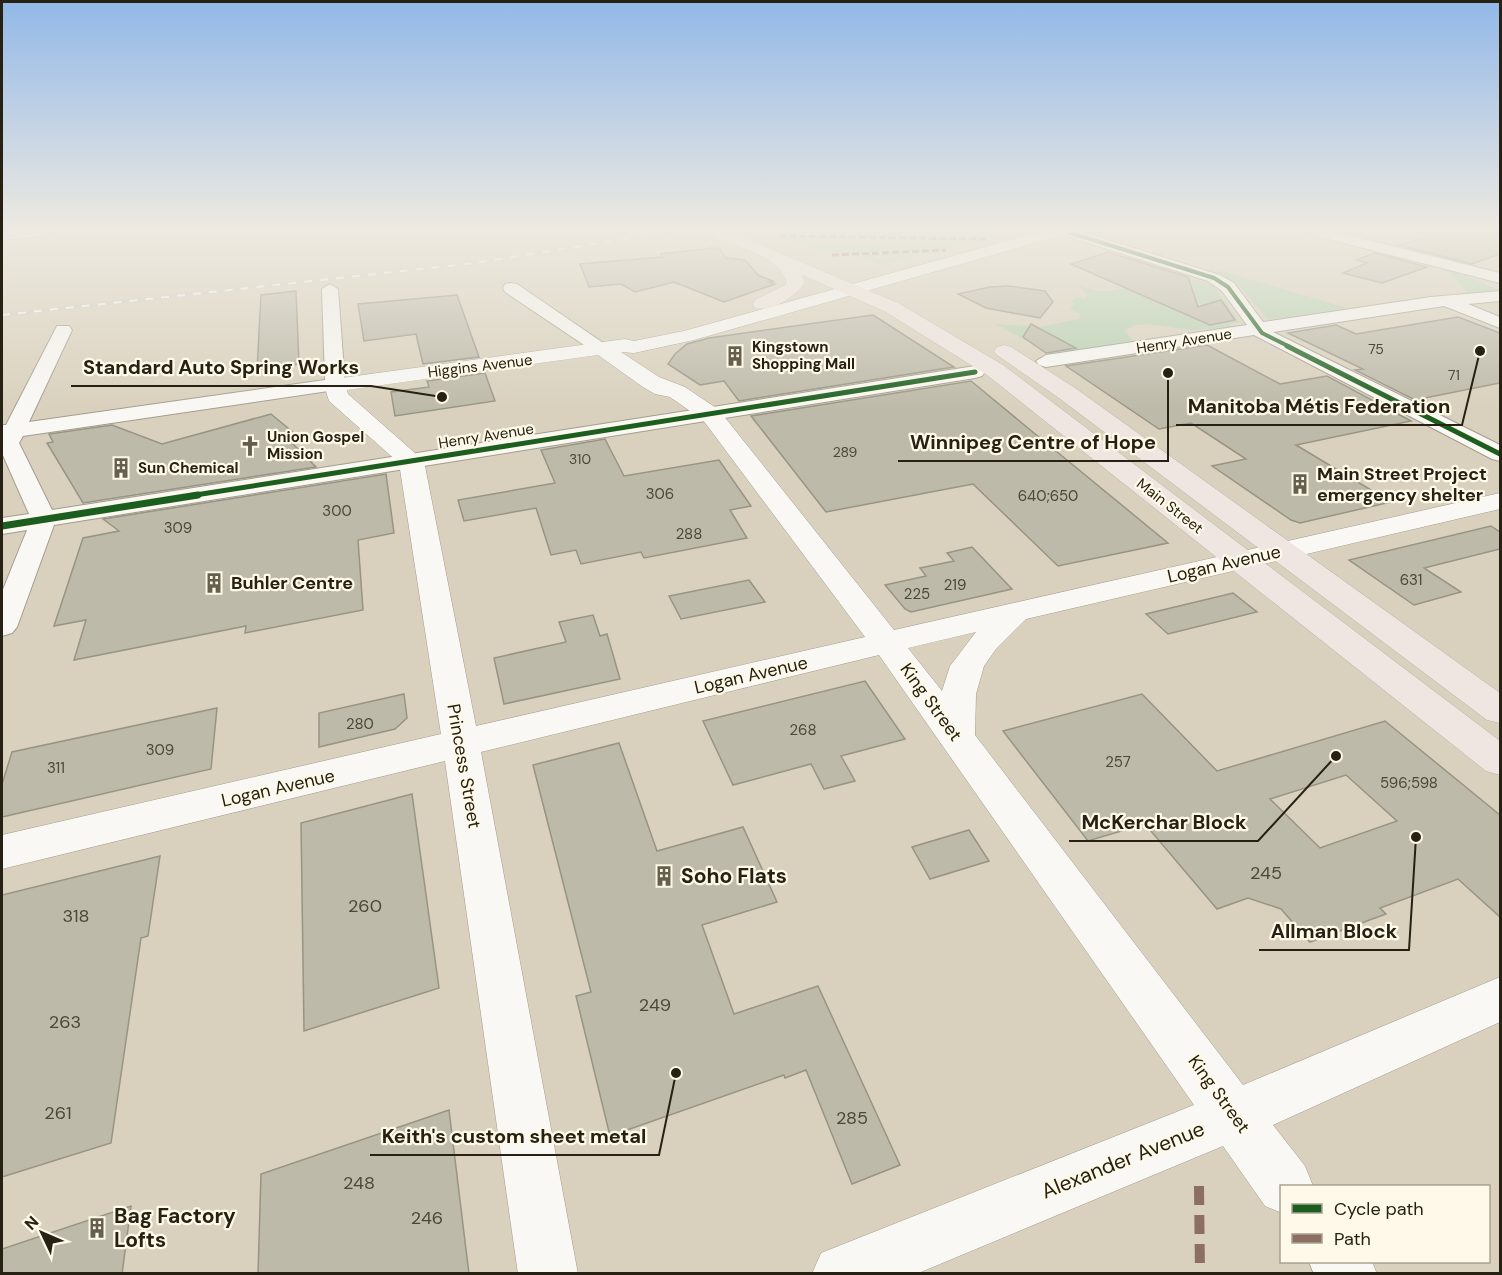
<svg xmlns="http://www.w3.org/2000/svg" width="1502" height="1275" viewBox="0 0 1502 1275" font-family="'DM Sans',sans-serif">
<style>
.green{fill:#b7d1b1}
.building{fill:#bdbaa9;stroke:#989485;stroke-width:1.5;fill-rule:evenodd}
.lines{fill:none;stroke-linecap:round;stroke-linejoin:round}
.minor-casing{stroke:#a39d8d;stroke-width:2}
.secondary-casing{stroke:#a39d8d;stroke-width:1}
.primary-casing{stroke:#b6b2a7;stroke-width:1}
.minor{fill:#f9f8f5;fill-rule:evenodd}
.secondary{fill:#f9f8f5;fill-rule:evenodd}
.primary{fill:#efe6e2;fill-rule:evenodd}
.rail-casing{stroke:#ceccc6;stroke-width:4}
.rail{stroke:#fef9e9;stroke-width:2;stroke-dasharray:8;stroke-linecap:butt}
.quiet-far1{stroke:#8d6e63;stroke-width:3;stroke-dasharray:7 3;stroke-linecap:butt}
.quiet{stroke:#8d6e63;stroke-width:10;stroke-dasharray:19 10;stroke-linecap:butt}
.cycleway-far2-casing{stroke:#fef9e9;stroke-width:6}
.cycleway-far1-casing{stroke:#fef9e9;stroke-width:8}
.cycleway-casing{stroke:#fef9e9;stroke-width:10}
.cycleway-far2{stroke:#1b5e20;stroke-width:4}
.cycleway-far1{stroke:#1b5e20;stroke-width:5}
.cycleway{stroke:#1b5e20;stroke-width:7}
.labels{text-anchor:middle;stroke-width:4.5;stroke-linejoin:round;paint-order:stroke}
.far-number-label{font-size:14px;fill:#4c4838}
.far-street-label{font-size:15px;fill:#262112;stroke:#fef9e9}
.far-poi-label{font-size:15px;font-weight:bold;fill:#262112;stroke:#fef9e9;text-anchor:start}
.number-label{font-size:15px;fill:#4c4838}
.poi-label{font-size:18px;font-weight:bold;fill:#262112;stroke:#fef9e9;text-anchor:start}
.street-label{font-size:18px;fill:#262112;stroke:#fef9e9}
.near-number-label{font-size:18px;fill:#4c4838}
.near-poi-label{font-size:21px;font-weight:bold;fill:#262112;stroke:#fef9e9;text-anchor:start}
.near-street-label{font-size:21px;fill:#262112;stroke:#fef9e9}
.leader{fill:none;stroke:#262112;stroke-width:2}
.callout-dot{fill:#262112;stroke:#fef9e9;stroke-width:2}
.callout-label{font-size:20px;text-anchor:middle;font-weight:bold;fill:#262112;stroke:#fef9e9;stroke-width:4.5;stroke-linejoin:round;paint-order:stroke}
</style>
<rect width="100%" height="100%" fill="#d9d1bd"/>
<g class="green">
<polygon points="772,232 1008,232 881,265 845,252 822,252"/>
<path d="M 1429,265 L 1460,273 L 1499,290 L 1454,295 L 1466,292 C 1453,274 1451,272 1429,265 Z"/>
<polygon points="1209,268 1211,268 1348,308 1268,320 1238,284"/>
<path d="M 1164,269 L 1213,285 L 1239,322 L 1229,324 L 1231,327 L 1190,330 L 1148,324 L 1134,325 L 1124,331 L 1134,342 L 1132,343 L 1053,355 L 996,324 L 1040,327 L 1079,319 L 1081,314 L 1070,309 L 1074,304 L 1071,301 L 1076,297 L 1084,299 L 1088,296 L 1077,284 C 1105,296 1112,290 1141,285 L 1123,276 Z"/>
</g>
<g class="building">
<polygon points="1442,232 1500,232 1500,254 1472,264 1399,245"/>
<polygon points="712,248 720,249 726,258 745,260 758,275 773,281 769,282 775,284 724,302 674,282 635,292 621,284 589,287 580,264 662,257 661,254"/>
<polygon points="1108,252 1188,277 1198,307 1221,300 1235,320 1210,325 1071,264"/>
<polygon points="1375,253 1427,267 1382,283 1343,273 1367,263 1356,260"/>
<polygon points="990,287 1009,286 1045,291 1053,302 1040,318 986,308 958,294"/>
<polygon points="296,291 299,364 257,370 261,295"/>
<polygon points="457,295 479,357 423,364 416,334 364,341 358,304"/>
<polygon points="873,315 954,367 739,401 724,381 700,385 668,364 675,354 687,344 709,338"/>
<polygon points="1458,317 1500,333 1500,383 1415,400 1355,370 1363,369 1288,333 1336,325 1356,334"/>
<polygon points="1031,324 1076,348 1046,353 1023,337"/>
<polygon points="1207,345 1280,384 1327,376 1411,421 1296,445 1391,502 1300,523 1291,520 1212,466 1246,459 1191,423 1159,429 1066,366"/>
<polygon points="485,373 495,401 395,416 391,392 429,387 427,381"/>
<polygon points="971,381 1034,433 1168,543 1058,566 973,484 826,512 751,416"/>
<polygon points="271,414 295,434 288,439 316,467 83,503 47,443 53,442 49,434 112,425 162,444"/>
<polygon points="605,439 624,476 719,460 751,506 730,510 747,538 644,558 641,552 581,564 576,550 551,555 536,508 464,521 458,500 555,483 541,450"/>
<polygon points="386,474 394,533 358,540 363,610 245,633 246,626 74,660 86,620 54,626 83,538 119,531 103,519"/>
<polygon points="1491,526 1500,532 1500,549 1424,568 1461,592 1414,605 1349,560"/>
<polygon points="972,547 1012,589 911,612 905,609 885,585 926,576 920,568 954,561 947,553"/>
<polygon points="749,580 765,602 681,619 669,596"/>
<polygon points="1233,593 1257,612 1168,634 1146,614"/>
<polygon points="593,615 600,636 607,634 620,679 504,704 494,658 566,642 559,622"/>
<polygon points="865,681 905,739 841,756 855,781 824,789 811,764 733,785 703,721"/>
<polygon points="404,694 407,718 395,729 319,747 319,713"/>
<path d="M 1142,694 L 1217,771 L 1385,721 L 1500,815 L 1500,917 L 1458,879 L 1380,908 L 1386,914 L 1310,942 L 1281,909 L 1248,898 L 1217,909 L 1145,824 L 1088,841 L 1003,731 ZM 1346,775 L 1397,821 L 1320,848 L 1270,799 Z"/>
<polygon points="217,708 211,769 2,817 2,784 12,752"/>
<polygon points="619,743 657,851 743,827 777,902 702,925 734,1014 818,986 900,1165 852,1184 806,1070 785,1078 784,1075 610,1136 576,996 591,992 533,765"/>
<polygon points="412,794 439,988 304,1031 301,823"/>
<polygon points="969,830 989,861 930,879 912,847"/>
<polygon points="160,856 148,936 141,938 111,1143 2,1177 2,895"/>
<polygon points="449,1110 469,1274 258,1274 261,1174"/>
<polygon points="131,1206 122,1274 2,1274 2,1249"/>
</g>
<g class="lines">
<g class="minor-casing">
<g id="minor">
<polygon points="2,232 49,232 42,236 2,240"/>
<polygon points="1061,232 1083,232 1220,275 1234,283 1263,322 1431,297 1500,291 1500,301 1468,304 1500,317 1500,328 1444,306 1273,332 1500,445 1500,461 1492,459 1254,335 1046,367 1039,365 1036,361 1046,355 1247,325 1222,291 1208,281 1063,235"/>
<polygon points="1311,232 1336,232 1500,273 1500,283 1313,235"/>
<polygon points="511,283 517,284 612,349 603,355 596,353 505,292 503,288 505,284"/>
<polygon points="330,284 338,289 345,385 342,389 23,436 19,443 52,510 975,366 982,368 985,372 982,376 975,378 54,525 17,627 12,633 2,636 2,592 27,530 2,534 2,518 29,514 2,453 2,425 6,425 57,326 69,326 72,330 29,422 325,380 322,289"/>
</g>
</g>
<g class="secondary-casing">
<g id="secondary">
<path d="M 1039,232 L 1065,232 L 1063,235 L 694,340 L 634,353 L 621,352 L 659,377 L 685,387 L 719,410 L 894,630 L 1500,493 L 1500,509 L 1026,619 L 996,649 L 984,666 L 976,694 L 975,735 L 1243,1085 L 1500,977 L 1500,1022 L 1273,1125 L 1305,1166 L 1313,1186 L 1282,1186 L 1282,1213 L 1265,1206 L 1223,1146 L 916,1274 L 812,1274 L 821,1253 L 1194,1105 L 879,655 L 481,752 L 578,1274 L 518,1274 L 445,761 L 2,869 L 2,835 L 441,734 L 399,463 L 329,401 L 324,385 L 327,380 L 625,339 L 634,341 L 684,331 ZM 598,355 L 643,387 L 655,394 L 670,397 L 703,420 L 865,637 L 476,726 L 424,461 L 348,394 L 347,390 ZM 976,632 L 950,666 L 942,691 L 908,648 Z"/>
<polygon points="1309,1262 1372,1262 1377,1274 1314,1274"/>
</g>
</g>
<g class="primary-casing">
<g id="primary">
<path d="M 717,232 L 730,232 L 898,303 L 1003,365 L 1500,741 L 1500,775 L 1486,771 L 987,375 L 884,311 L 802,275 L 805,282 C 796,296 773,312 755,308 L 753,304 L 755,300 L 785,285 L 787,282 C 778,256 740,248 717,238 L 715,235 Z"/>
<polygon points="1004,345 1011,347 1075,388 1500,693 1500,723 1487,720 1059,398 997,355 994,351 997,347"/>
</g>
</g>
<use href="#minor" class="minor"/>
<use href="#secondary" class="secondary"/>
<use href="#primary" class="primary"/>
<g class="rail-casing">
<polyline id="rail" points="2,315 475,263 669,232"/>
</g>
<use href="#rail" class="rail"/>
<g class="quiet-far1">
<polyline points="779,236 989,239"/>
<polyline points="832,255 946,250"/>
</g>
<polyline class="quiet" points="1199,1186 1200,1274"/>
<g class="cycleway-far2-casing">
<polyline id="cycleway-far2" points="1068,232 1214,278 1228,287 1262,333 1290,347"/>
</g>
<g class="cycleway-far1-casing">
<g id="cycleway-far1">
<polyline points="1287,346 1500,454"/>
<polyline points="189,496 975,372"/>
</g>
</g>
<g class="cycleway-casing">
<polyline id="cycleway" points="2,526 198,495"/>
</g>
<use href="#cycleway-far2" class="cycleway-far2"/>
<use href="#cycleway-far1" class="cycleway-far1"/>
<use href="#cycleway" class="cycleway"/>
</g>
<linearGradient id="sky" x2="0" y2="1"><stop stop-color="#92b8e8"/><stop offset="0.56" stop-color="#eeeae1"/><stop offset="1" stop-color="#eeeae1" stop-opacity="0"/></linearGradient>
<rect width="1502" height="411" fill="url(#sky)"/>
<defs>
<g id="building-bare" transform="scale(1.62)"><path d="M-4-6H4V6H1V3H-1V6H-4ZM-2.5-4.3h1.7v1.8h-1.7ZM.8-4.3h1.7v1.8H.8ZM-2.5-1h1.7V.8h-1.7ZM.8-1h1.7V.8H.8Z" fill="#655f4e" stroke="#fef9e9" stroke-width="2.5" paint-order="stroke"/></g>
<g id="church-bare" transform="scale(1.62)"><path d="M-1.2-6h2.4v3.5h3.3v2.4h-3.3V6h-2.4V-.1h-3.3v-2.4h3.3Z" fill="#655f4e" stroke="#fef9e9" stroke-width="2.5" paint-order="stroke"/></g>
</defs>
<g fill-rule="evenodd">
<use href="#building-bare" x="735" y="356"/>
<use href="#church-bare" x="250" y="446"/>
<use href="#building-bare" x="121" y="468"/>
<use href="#building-bare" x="1300" y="484"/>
<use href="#building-bare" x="214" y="583"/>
<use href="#building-bare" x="664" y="876"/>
<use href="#building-bare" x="97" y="1228"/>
</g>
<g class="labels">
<g class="far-number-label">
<text x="1376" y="354">75</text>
<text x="1454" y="380">71</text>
<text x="845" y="457">289</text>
<text x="580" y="464">310</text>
</g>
<g class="far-street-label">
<text transform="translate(1184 341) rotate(-9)" y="5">Henry Avenue</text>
<text transform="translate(480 366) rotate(-7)" y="5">Higgins Avenue</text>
<text transform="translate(486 436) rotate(-9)" y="5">Henry Avenue</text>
<text transform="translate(1170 506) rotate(38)" y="5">Main Street</text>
</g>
<g class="far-poi-label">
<text x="752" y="352">Kingstown<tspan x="752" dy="17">Shopping Mall</tspan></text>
<text x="267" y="442">Union Gospel<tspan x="267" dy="17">Mission</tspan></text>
<text x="138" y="473">Sun Chemical</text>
</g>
<g class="number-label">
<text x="660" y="499">306</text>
<text x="1048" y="501">640;650</text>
<text x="337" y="516">300</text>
<text x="178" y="533">309</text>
<text x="689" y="539">288</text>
<text x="1411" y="585">631</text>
<text x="955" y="590">219</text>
<text x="917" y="599">225</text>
<text x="360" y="729">280</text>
<text x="803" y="735">268</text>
<text x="160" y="755">309</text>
<text x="1118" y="767">257</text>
<text x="56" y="773">311</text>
<text x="1409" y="788">596;598</text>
</g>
<g class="poi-label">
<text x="1317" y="480">Main Street Project<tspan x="1317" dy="21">emergency shelter</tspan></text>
<text x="231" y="589">Buhler Centre</text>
</g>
<g class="street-label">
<text transform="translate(1224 564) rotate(-13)" y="6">Logan Avenue</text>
<text transform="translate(751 675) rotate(-13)" y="6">Logan Avenue</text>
<text transform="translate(931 702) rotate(54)" y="6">King Street</text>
<text transform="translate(464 766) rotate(80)" y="6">Princess Street</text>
<text transform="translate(278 788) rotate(-13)" y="6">Logan Avenue</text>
<text transform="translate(1219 1094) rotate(54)" y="6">King Street</text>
</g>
<g class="near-number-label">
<text x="1266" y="879">245</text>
<text x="365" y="912">260</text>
<text x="76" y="922">318</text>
<text x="655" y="1011">249</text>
<text x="65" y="1028">263</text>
<text x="58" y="1119">261</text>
<text x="852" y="1124">285</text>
<text x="359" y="1189">248</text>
<text x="427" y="1224">246</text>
</g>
<g class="near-poi-label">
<text x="681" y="883">Soho Flats</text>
<text x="114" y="1223">Bag Factory<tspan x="114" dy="24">Lofts</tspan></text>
</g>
<g class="near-street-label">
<text transform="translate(1123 1160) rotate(-22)" y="7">Alexander Avenue</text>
</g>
</g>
<path class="leader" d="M442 397L371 386H71M1480 351L1462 425H1176M1168 373L1168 461H898M1336 756L1258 841H1069M1416 837L1409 950H1259M676 1073L659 1155H370"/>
<g class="callout-dot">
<circle cx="442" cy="397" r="6"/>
<circle cx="1480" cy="351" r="6"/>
<circle cx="1168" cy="373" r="6"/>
<circle cx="1336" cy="756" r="6"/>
<circle cx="1416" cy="837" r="6"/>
<circle cx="676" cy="1073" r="6"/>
</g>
<g class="callout-label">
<text x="221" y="374">Standard Auto Spring Works</text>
<text x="1319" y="413">Manitoba Métis Federation</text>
<text x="1033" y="449">Winnipeg Centre of Hope</text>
<text x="1164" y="829">McKerchar Block</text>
<text x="1334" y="938">Allman Block</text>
<text x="514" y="1143">Keith's custom sheet metal</text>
</g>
<rect width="1502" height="1275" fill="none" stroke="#262112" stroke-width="6"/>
<rect x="1280" y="1185" width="210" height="78" fill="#fef9e9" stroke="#a8a393" stroke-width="1.5"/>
<rect x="1292" y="1204" width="30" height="9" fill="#1b5e20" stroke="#a8a393" stroke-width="1.5"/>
<text x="1334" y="1215" font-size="18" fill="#262112">Cycle path</text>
<rect x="1292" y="1234" width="30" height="9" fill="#8d6e63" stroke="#a8a393" stroke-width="1.5"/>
<text x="1334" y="1245" font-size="18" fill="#262112">Path</text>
<g transform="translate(42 1233) rotate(314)" stroke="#fef9e9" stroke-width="4.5" paint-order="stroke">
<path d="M0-4.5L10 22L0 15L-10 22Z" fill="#262112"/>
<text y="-9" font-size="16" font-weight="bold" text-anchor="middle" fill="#262112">N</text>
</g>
</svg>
